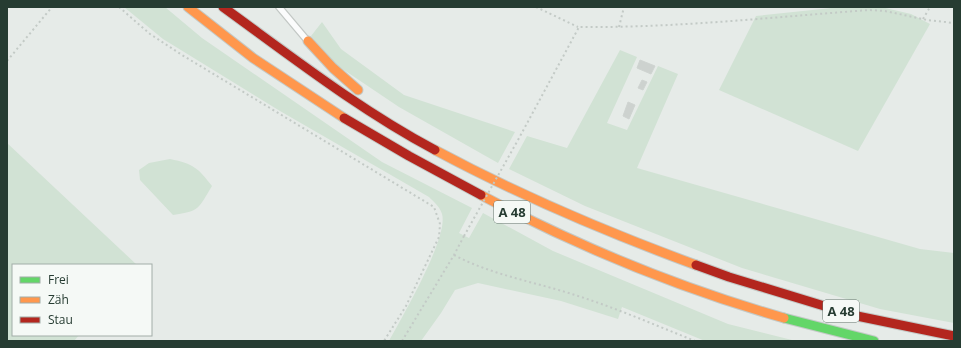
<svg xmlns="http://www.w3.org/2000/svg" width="961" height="348" viewBox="0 0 961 348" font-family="'Open Sans',sans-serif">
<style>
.green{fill:#d1e2d4}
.building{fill:#cdd2cf;stroke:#cfd4d1}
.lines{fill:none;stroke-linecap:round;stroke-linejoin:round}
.lane-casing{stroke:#c3c8c5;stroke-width:8}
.fast-casing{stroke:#c3c9c6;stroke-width:11}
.slow-casing{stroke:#c3c9c6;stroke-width:11}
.jam-casing{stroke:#c3c9c6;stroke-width:11}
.path{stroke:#c3cac6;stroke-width:2;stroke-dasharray:2 3;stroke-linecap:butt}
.lane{stroke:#fbfcfc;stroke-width:5.5}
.fast{stroke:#63d668;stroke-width:9}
.slow{stroke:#ff974d;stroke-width:9}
.jam{stroke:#b3261e;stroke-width:9}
.path-bridge{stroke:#c3cac6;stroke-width:2;stroke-dasharray:2 3;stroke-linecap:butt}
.labels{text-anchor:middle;stroke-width:3;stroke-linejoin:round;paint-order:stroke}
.shield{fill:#f5f9f6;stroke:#64756d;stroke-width:1}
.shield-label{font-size:13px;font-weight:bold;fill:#263c32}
</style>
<rect width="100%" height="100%" fill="#e6ebe8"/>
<g class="green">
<path d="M 124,7 L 165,7 L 202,38 L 382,162 L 472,208 L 459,233 L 469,238 L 483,213 L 553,251 L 728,324 L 796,341 L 705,341 L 622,307 L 618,319 L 561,301 L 478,283 L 455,290 L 441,313 L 421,341 L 389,341 C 401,319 449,237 442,214 C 440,207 434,202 429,197 L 280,111 L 163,39 Z"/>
<polygon points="841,7 881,7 911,14 930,24 858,151 719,90 756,16"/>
<polygon points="322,22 341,49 404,95 515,132 498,163 399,107 338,66 311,36"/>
<polygon points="620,50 637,57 607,123 627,130 658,66 678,74 637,168 920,249 954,253 954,323 880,309 742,268 585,206 509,169 527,136 567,148"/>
<polygon points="7,143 137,265 13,265 13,335 79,335 74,341 7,341"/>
<path d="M 170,159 C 194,164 198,168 212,186 C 198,209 200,211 173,215 L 140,180 L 139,170 L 149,163 Z"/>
</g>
<g class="building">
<polygon points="640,60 655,66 651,74 637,68"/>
<polygon points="642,80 647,82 643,90 638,88"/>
<polygon points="628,102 635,105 629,119 623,116"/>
</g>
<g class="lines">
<g class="lane-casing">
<polyline id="lane" points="279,7 306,39"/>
</g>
<g class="fast-casing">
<polyline id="fast" points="784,318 874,341"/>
</g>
<g class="slow-casing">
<g id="slow">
<polyline points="188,7 253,58 344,118"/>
<polyline points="308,41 333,68 358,90"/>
<path d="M 435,150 C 519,195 606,232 696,265"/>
<path d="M 481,195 C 577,246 679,288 784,318"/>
</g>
</g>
<g class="jam-casing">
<g id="jam">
<path d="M 223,7 C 292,57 360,110 435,150"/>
<polyline points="344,118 409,156 481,195"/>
<polyline points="696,265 729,277 857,316 954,336"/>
</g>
</g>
<g class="path">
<polyline points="119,7 150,34 182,55 434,207 440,224 439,237 406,306 384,341"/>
<polyline points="536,7 578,27"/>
<polyline points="923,19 930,7"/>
<polyline points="619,27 624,7"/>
<polyline points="7,61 52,7"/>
<path d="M 518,140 L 579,27 C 676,28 773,17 870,10 L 885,11 L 927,20 L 954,23"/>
<path d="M 454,255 C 492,275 535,282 575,295 C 616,308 655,325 695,341"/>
<polyline points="402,341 454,255 464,236"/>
</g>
<use href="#lane" class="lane"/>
<use href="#fast" class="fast"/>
<use href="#slow" class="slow"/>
<use href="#jam" class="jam"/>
<polyline class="path-bridge" points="464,236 518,140"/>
</g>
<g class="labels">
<g class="shield">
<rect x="494" y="201" width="36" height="22" rx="3"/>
<rect x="823" y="300" width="36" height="22" rx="3"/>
</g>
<g class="shield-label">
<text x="512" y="217">A 48</text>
<text x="841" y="316">A 48</text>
</g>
</g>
<rect width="961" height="348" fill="none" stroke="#263c32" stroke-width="16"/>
<rect x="12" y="264" width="140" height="72" fill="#f5f9f6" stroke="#a2ada8"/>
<rect x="20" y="277" width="20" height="6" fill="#63d668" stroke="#a2ada8"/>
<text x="48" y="284" font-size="12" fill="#263c32">Frei</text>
<rect x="20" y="297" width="20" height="6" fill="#ff974d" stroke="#a2ada8"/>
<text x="48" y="304" font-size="12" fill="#263c32">Zäh</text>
<rect x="20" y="317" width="20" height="6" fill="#b3261e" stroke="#a2ada8"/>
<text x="48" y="324" font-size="12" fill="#263c32">Stau</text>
</svg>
